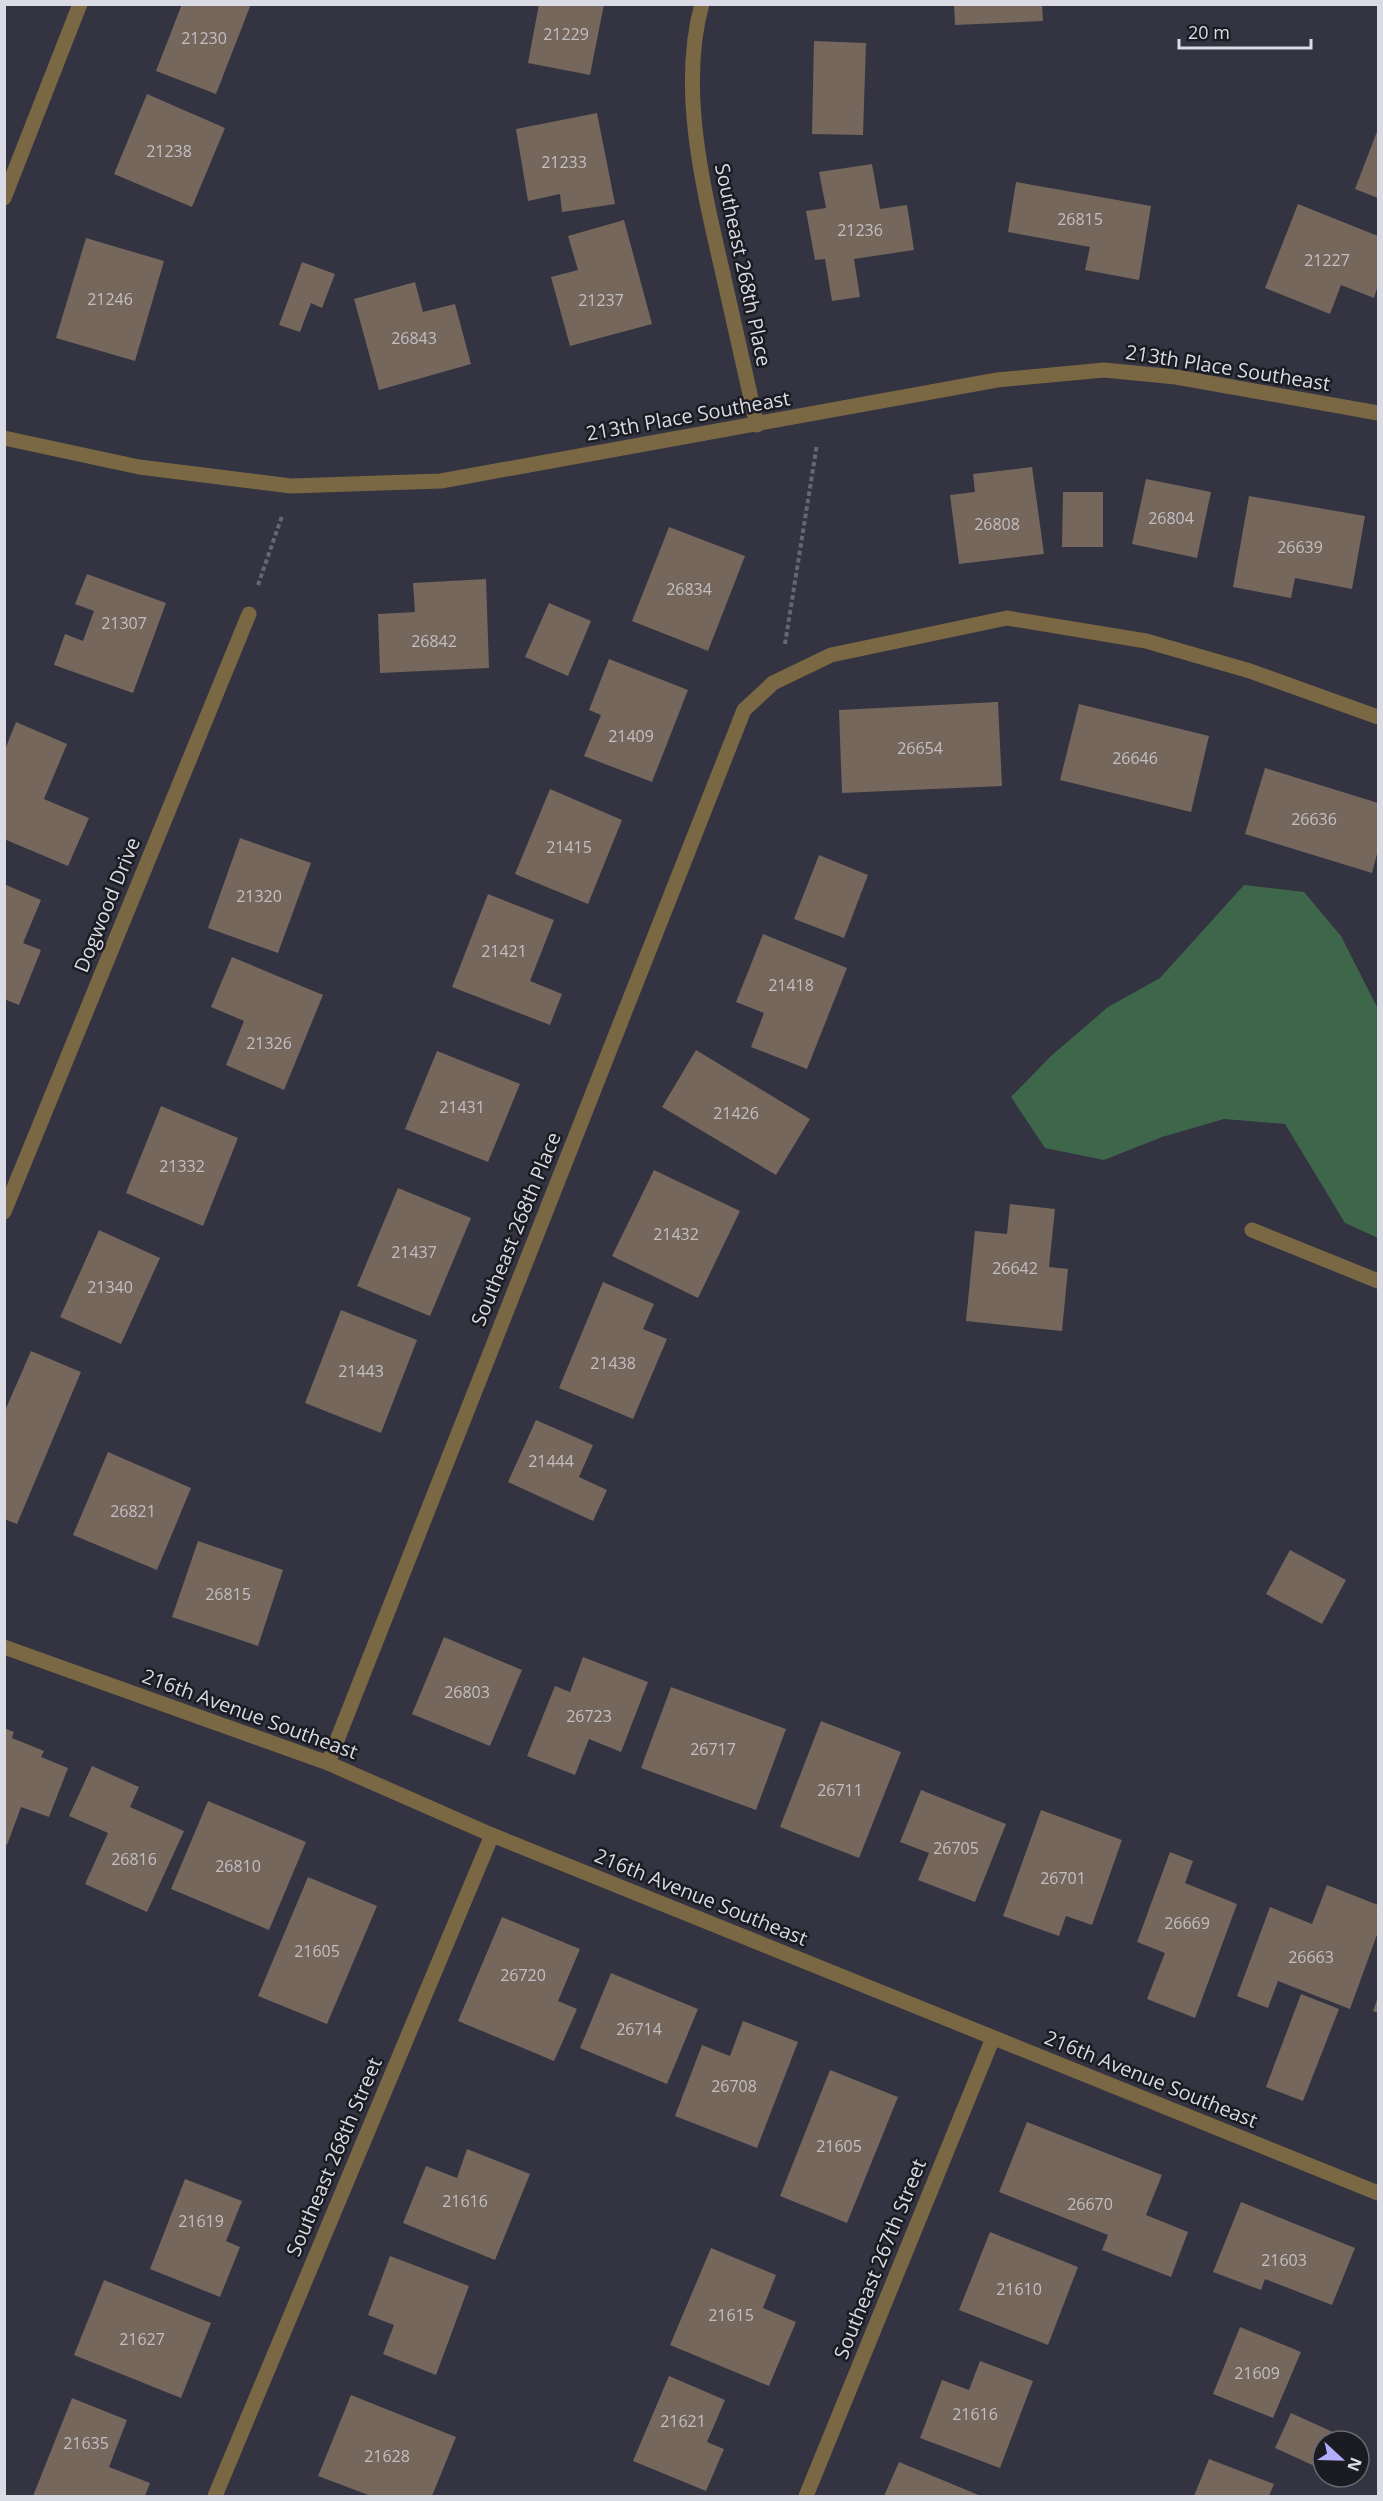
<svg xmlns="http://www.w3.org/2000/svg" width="1383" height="2501" viewBox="0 0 1383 2501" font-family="'Open Sans',sans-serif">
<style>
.forest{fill:#3e664b}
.building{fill:#75675c}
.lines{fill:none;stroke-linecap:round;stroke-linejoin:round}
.path{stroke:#676774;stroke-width:4;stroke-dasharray:4.5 3;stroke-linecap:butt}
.street{stroke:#7a6744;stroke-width:15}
.labels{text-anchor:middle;stroke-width:5;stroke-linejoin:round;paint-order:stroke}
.number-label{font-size:16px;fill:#c2bec3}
.street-label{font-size:20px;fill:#dbdbe5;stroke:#1b1b22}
</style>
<rect width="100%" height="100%" fill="#333341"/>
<polygon class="forest" points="1244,885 1304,892 1341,936 1378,1009 1378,1238 1345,1223 1285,1124 1224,1119 1162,1137 1104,1160 1045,1148 1011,1097 1051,1056 1108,1007 1160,978"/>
<g class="building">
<polygon points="182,4 251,4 216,94 156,71"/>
<polygon points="539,4 604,4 590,75 528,63"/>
<polygon points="954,4 1042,4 1043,21 955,25"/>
<polygon points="814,41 866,43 863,135 812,134"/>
<polygon points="147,94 225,128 192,207 114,174"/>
<polygon points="597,113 615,204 562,212 560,194 528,201 516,129"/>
<polygon points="1378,129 1378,198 1355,189"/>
<polygon points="872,164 880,209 907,205 914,250 854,259 860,297 832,301 825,259 815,260 806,211 826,208 819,172"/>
<polygon points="1016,182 1151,206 1139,280 1085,270 1090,247 1008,232"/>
<polygon points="1298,204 1378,236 1378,285 1374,298 1341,285 1330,314 1265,288"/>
<polygon points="624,220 652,324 570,346 551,277 578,270 568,236"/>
<polygon points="86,238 164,261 135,361 56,338"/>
<polygon points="302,262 335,274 322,308 311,303 300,332 279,325"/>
<polygon points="415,282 423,312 455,304 471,364 379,390 354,299"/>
<polygon points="1032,467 1044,554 959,564 950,495 975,492 973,474"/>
<polygon points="1146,479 1211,492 1197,558 1132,544"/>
<polygon points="1063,492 1103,492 1103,547 1062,547"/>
<polygon points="1249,496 1365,516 1352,589 1295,578 1291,598 1233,587"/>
<polygon points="669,527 745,556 708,651 632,621"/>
<polygon points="87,574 166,603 133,693 54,665 65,634 83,641 94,611 75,604"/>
<polygon points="486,579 489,668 380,673 378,614 415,612 413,583"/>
<polygon points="549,603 591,621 568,676 525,657"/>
<polygon points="609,659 688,690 652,782 584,756 601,715 589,710"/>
<polygon points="998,702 1002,786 842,793 839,710"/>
<polygon points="1079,704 1209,736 1191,812 1060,780"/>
<polygon points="16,722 67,744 44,799 89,818 68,866 4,839 4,752"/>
<polygon points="1265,768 1378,803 1378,850 1372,873 1245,834"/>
<polygon points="550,789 622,820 588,904 515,874"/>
<polygon points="240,838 311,863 278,953 208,928"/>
<polygon points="819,855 868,875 844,938 794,919"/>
<polygon points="4,884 41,900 23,943 41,950 19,1005 4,999"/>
<polygon points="488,894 554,920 530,981 562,994 550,1025 452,987"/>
<polygon points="763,934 847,968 807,1069 751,1047 764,1013 736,1002"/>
<polygon points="232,957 323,995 284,1090 226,1065 244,1021 211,1007"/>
<polygon points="696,1050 810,1119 776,1175 662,1107"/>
<polygon points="437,1051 520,1084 488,1162 405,1129"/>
<polygon points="161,1106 238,1138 203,1226 126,1193"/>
<polygon points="654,1170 740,1211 698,1298 612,1256"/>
<polygon points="398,1188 471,1218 430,1316 357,1286"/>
<polygon points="1010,1204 1055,1209 1049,1267 1068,1269 1062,1331 966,1321 975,1231 1007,1234"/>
<polygon points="99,1230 160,1258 121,1344 60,1317"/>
<polygon points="603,1282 654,1304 643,1329 667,1339 633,1419 559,1388"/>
<polygon points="341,1310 417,1340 381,1433 305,1403"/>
<polygon points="31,1351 81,1372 17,1524 4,1519 4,1413"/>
<polygon points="536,1420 593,1445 579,1477 607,1490 593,1521 508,1482"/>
<polygon points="108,1452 191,1488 157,1570 73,1535"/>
<polygon points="198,1541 283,1570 258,1646 172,1617"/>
<polygon points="1290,1550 1346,1580 1322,1624 1266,1594"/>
<polygon points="444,1637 522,1670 490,1746 412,1714"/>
<polygon points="583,1657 648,1682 621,1752 589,1739 575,1775 527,1756 555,1686 570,1692"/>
<polygon points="671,1687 786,1729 756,1810 641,1768"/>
<polygon points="821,1721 901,1752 859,1858 780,1827"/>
<polygon points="4,1728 14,1732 12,1738 44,1751 41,1757 68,1768 49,1817 21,1807 7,1845 4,1844"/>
<polygon points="92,1766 139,1787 130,1807 184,1831 147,1912 85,1884 108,1833 69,1816"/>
<polygon points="921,1790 1006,1824 975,1902 918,1880 929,1853 900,1842"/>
<polygon points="208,1801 306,1842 269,1930 171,1889"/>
<polygon points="1041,1810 1122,1840 1092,1925 1066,1916 1059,1936 1003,1916"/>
<polygon points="1170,1852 1193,1861 1185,1883 1237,1904 1195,2018 1147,1999 1165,1953 1137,1942"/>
<polygon points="308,1877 377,1906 327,2024 258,1996"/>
<polygon points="1327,1885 1378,1905 1378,1932 1350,2009 1278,1981 1268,2008 1237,1996 1270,1907 1312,1924"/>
<polygon points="502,1917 580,1949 558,2001 577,2009 554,2061 458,2021"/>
<polygon points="611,1973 698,2009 667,2084 580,2048"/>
<polygon points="1301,1994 1339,2009 1303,2101 1266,2087"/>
<polygon points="1378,1997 1378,2013 1373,2011"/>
<polygon points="743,2021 798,2042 757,2148 675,2116 702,2045 730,2056"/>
<polygon points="830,2070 898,2097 847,2223 780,2196"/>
<polygon points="1027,2122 1162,2175 1146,2215 1188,2232 1171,2277 1102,2250 1108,2235 999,2192"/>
<polygon points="467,2149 530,2174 495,2260 403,2223 426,2166 457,2178"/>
<polygon points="185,2179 242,2201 226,2241 240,2247 220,2297 150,2269"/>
<polygon points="1241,2202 1355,2248 1332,2305 1265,2279 1261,2290 1213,2272"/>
<polygon points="990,2232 1078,2267 1048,2345 959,2310"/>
<polygon points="711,2248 776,2275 763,2308 796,2322 769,2386 670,2345"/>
<polygon points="390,2256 469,2286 436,2375 383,2354 394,2325 368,2315"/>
<polygon points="104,2280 211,2323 181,2398 74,2355"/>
<polygon points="1240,2327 1301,2352 1273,2418 1213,2394"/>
<polygon points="980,2361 1033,2381 1000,2468 920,2438 942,2380 969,2390"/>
<polygon points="669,2376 725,2400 707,2442 724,2449 706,2491 633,2461"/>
<polygon points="351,2395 456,2437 432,2496 371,2496 318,2476"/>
<polygon points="72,2398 127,2420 109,2467 150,2483 145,2496 33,2496"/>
<polygon points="1291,2413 1335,2433 1331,2441 1323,2441 1323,2458 1319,2468 1275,2448"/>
<polygon points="1209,2459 1274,2484 1269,2496 1194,2496"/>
<polygon points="899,2462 981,2496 884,2496"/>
</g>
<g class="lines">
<g class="path">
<polyline points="258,585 282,516"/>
<polyline points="785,644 817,444"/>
</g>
<g class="street">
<path d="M 702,4 C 678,89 704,191 723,274 C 734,325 746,375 757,425"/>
<polyline points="4,198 80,4"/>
<polyline points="4,438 139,467 291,486 441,481 997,380 1104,370 1176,377 1378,413"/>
<polyline points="4,1212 249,614"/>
<polyline points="1252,1230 1378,1281"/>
<polyline points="4,1647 328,1763 492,1835 1378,2193"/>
<polyline points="328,1763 744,710 773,683 831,655 1007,618 1146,641 1250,671 1378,717"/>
<polyline points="215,2496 492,1835"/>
<polyline points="806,2496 993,2038"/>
</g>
</g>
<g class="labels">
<g class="number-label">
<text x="566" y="40">21229</text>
<text x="204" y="44">21230</text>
<text x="169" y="157">21238</text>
<text x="564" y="168">21233</text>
<text x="1080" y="225">26815</text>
<text x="860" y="236">21236</text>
<text x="1327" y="266">21227</text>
<text x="110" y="305">21246</text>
<text x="601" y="306">21237</text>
<text x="414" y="344">26843</text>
<text x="1171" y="524">26804</text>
<text x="997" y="530">26808</text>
<text x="1300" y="553">26639</text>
<text x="689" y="595">26834</text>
<text x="124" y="629">21307</text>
<text x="434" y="647">26842</text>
<text x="631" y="742">21409</text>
<text x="920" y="754">26654</text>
<text x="1135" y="764">26646</text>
<text x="1314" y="825">26636</text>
<text x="569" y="853">21415</text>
<text x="259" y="902">21320</text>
<text x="504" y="957">21421</text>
<text x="791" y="991">21418</text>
<text x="269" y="1049">21326</text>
<text x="462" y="1113">21431</text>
<text x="736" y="1119">21426</text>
<text x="182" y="1172">21332</text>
<text x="676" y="1240">21432</text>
<text x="414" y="1258">21437</text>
<text x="1015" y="1274">26642</text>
<text x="110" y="1293">21340</text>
<text x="613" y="1369">21438</text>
<text x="361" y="1377">21443</text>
<text x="551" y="1467">21444</text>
<text x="133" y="1517">26821</text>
<text x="228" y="1600">26815</text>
<text x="467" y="1698">26803</text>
<text x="589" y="1722">26723</text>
<text x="713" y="1755">26717</text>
<text x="840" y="1796">26711</text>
<text x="956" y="1854">26705</text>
<text x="134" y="1865">26816</text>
<text x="238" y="1872">26810</text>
<text x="1063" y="1884">26701</text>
<text x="1187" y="1929">26669</text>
<text x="317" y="1957">21605</text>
<text x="1311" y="1963">26663</text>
<text x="523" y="1981">26720</text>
<text x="639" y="2035">26714</text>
<text x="734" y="2092">26708</text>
<text x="839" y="2152">21605</text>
<text x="465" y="2207">21616</text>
<text x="1090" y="2210">26670</text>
<text x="201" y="2227">21619</text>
<text x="1284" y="2266">21603</text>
<text x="1019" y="2295">21610</text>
<text x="731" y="2321">21615</text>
<text x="142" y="2345">21627</text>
<text x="1257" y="2379">21609</text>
<text x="975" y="2420">21616</text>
<text x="683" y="2427">21621</text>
<text x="86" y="2449">21635</text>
<text x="387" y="2462">21628</text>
</g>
<g class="street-label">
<text transform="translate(743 265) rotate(78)" y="7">Southeast 268th Place</text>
<text transform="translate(1228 368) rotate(9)" y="7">213th Place Southeast</text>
<text transform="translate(688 416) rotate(-10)" y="7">213th Place Southeast</text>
<text transform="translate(107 905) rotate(-68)" y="7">Dogwood Drive</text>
<text transform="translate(516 1229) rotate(-68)" y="7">Southeast 268th Place</text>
<text transform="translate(250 1714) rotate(20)" y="7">216th Avenue Southeast</text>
<text transform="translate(701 1897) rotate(22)" y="7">216th Avenue Southeast</text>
<text transform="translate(1151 2079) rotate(22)" y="7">216th Avenue Southeast</text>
<text transform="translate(334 2157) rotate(-67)" y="7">Southeast 268th Street</text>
<text transform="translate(880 2259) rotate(-68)" y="7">Southeast 267th Street</text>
</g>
</g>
<rect width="1383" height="2501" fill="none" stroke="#dbdbe5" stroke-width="12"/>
<g transform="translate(1341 2459) rotate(112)"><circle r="28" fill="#1b1b22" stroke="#686870" stroke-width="1.5"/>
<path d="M0-4.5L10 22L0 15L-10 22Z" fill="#b1adfa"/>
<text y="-9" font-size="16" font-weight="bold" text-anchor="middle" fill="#dbdbe5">N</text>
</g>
<path d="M1179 39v9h132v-9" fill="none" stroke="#dbdbe5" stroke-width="3"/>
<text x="1188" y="39" font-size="18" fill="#dbdbe5" stroke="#1b1b22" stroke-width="4.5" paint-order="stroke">20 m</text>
</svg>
